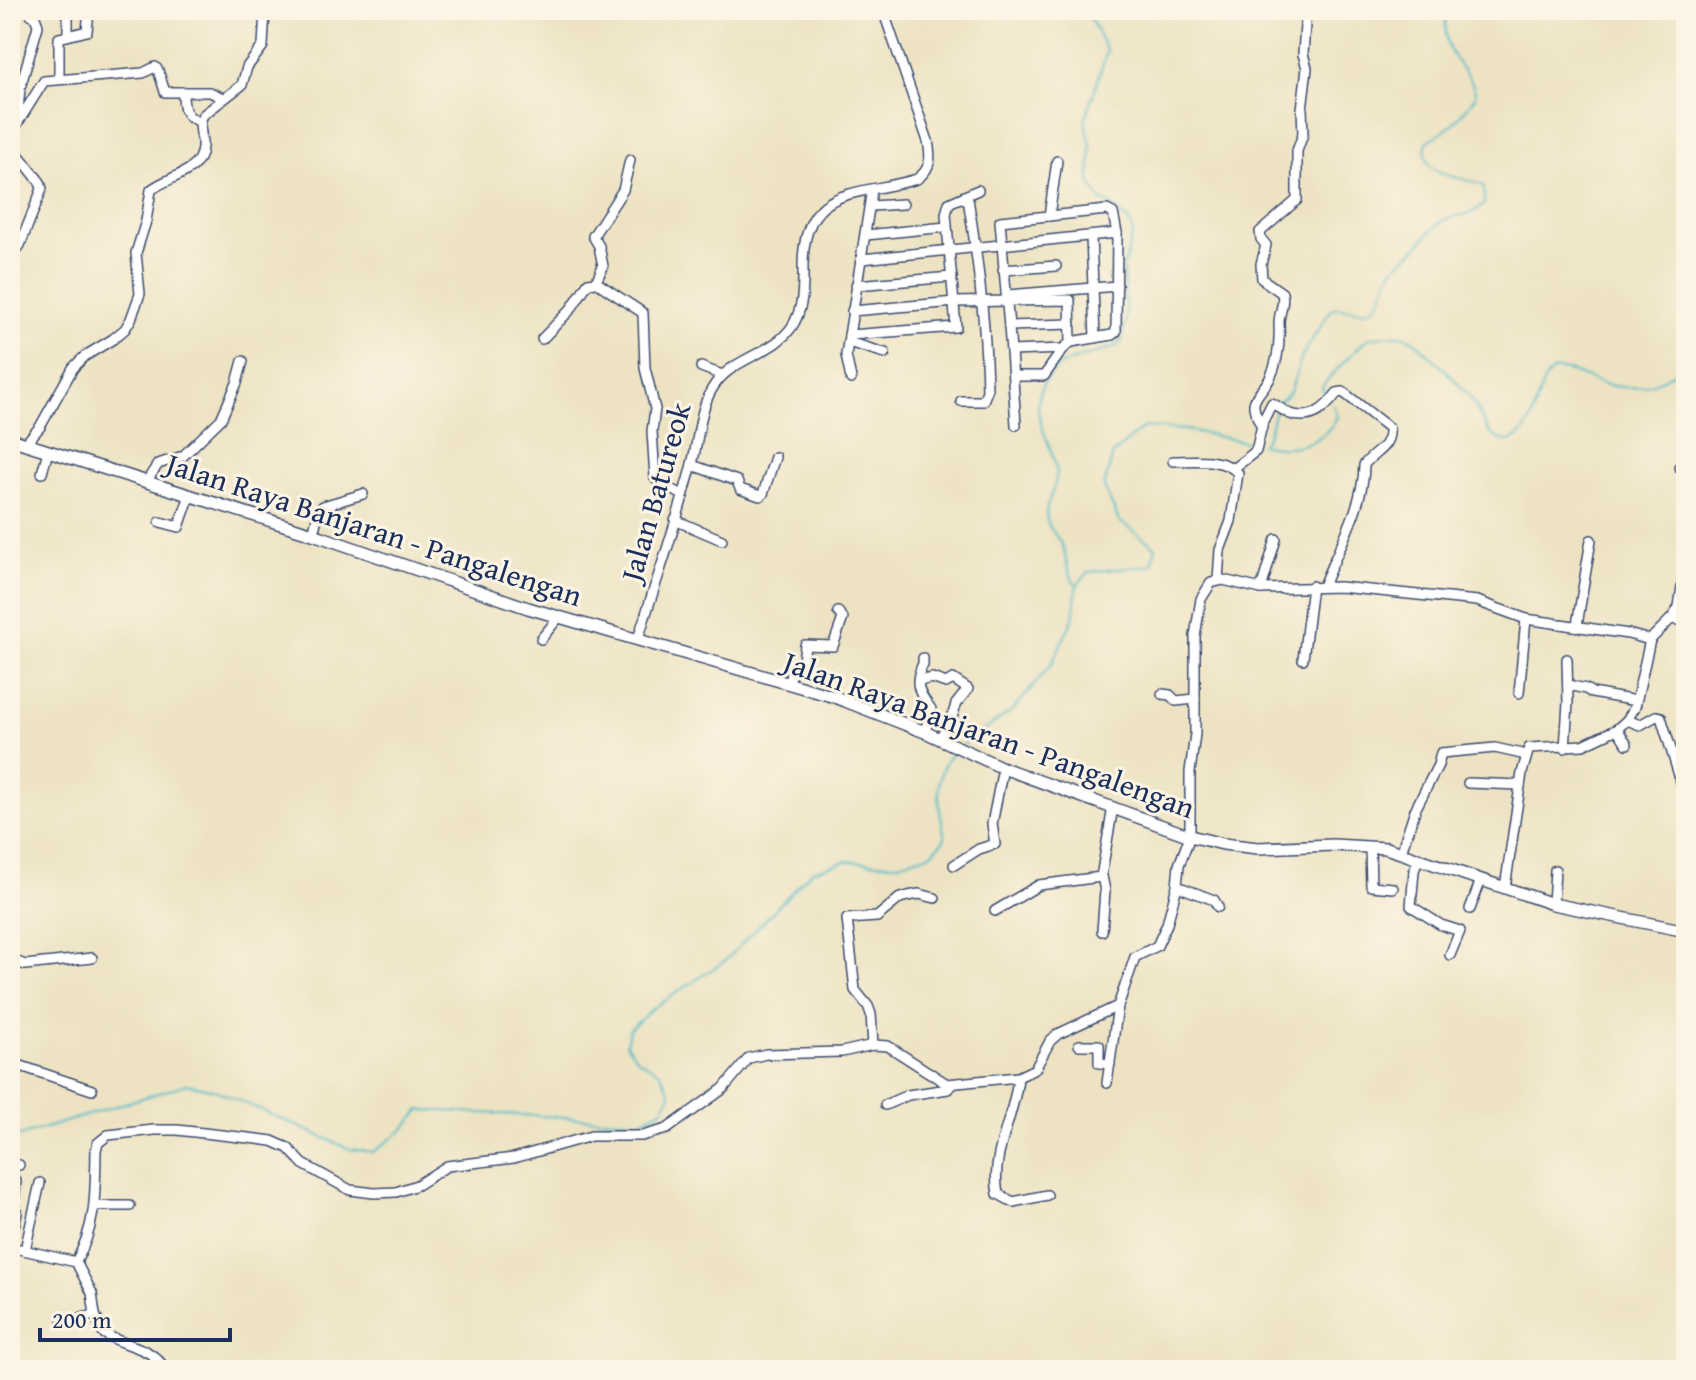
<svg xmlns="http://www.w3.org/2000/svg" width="1696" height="1380" viewBox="0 0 1696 1380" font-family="'Gentium Book Plus',serif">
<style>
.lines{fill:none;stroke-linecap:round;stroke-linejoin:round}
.stream{stroke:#4dbac7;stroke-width:2}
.minor-casing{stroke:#3a4a6d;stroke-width:12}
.major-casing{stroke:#3a4a6d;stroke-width:14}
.minor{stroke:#fff;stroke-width:9}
.major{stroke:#fff;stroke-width:11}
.labels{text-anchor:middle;stroke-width:6;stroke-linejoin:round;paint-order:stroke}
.street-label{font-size:30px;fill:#1b2f5e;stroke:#fcf5e5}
</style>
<rect width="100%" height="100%" fill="#fcf5e5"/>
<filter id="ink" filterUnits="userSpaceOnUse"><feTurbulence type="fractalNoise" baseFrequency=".0125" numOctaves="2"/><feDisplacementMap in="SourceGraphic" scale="16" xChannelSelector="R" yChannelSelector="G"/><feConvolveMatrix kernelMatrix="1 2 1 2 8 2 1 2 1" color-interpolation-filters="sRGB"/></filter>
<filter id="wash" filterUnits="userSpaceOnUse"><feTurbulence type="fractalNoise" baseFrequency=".006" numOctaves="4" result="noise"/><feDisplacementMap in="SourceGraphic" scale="32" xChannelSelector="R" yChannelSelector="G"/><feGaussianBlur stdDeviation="1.8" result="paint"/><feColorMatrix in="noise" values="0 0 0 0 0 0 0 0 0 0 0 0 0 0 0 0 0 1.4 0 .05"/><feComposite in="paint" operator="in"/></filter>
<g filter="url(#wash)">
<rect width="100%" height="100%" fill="#ede3c3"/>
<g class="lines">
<g class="stream">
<path d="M 1329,400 L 1322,388 C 1326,378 1358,349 1368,338 C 1379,337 1393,333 1404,336 C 1418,339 1461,386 1471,399 C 1484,415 1484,442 1511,441 C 1541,427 1531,390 1553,370 C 1571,368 1584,378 1601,383 C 1632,393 1666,385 1686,360"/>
<path d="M 1279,402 L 1290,392 L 1302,356 L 1332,308 C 1344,306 1360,313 1369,310 C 1386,303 1383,280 1394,268 C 1400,262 1407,257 1413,251 C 1424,241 1431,227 1444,220 C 1460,213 1470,218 1484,204 L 1484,186 C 1461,174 1417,180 1427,142 L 1452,125 L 1475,97 C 1476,78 1456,66 1449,48 C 1444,37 1446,22 1446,10"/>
<polyline points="1261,445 1268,435 1276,407"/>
<path d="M 1264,445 C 1292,451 1323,445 1337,417 L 1333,405"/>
<path d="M 1077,585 C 1066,574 1068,560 1062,546 C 1058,536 1049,530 1047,520 C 1043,501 1060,487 1056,467 C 1049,435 1026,412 1046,380 C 1064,353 1096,359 1121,343 L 1126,319 L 1123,268 L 1133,233 L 1130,222 L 1111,205 L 1101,200 L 1090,182 L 1091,145 L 1085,120 L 1107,51 L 1086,10"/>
<polyline points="963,745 1013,710 1051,665 1073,619 1077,585 1089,572 1152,565 1156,547 1119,521 1104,487 1113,454 1144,427 1187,430 1255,444"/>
<path d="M 10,1139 L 187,1084 L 215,1090 L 350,1149 L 373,1152 L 403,1130 L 420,1110 L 641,1121 L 662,1110 L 671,1094 L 660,1072 L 637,1059 L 626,1044 L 629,1030 L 652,1009 L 725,961 L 812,871 L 846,861 L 895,864 L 931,854 L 945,839 C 940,811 930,772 955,751"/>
</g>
</g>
</g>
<g filter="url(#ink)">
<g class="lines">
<g class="minor-casing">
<g id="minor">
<polyline points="68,10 68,35"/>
<polyline points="59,79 59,38 87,31 89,10"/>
<polyline points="183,92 210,92 223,98"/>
<polyline points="17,123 20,88 38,26 36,19 27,10"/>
<path d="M 10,135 L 44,81 L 143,73 L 155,67 L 158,70 L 165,92 L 183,92 C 183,106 184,118 200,121"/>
<polyline points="10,144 40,182 42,189 20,245 12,257"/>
<polyline points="630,160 623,190 593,236 599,246 603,266 596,282 643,313 645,368 655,409 652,431 655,478 659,483 683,495"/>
<polyline points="871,206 903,204"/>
<polygon points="1107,210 1113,213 1117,233 1116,332 1112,335 1071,342 1063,349 1011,351 1000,221"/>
<polyline points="1049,216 1057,161"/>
<polyline points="866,235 946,227"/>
<polyline points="10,236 20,245"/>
<polyline points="1091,237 1095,338"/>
<polyline points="862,259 1117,233"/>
<polyline points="1003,270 1056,266"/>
<polyline points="856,285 952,277"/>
<polyline points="1008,295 1117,286"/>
<polyline points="852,311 955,302 1070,300 1071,342"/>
<polyline points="1009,326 1071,324"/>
<polyline points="849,335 956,327 946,214 949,203 978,190"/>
<polyline points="542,339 571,309 588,283 596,282"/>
<polyline points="848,342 885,353"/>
<polyline points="1011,351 1016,425"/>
<polyline points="701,367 722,375"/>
<polyline points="1014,376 1044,376 1063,349"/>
<polyline points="851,379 846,355 872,189"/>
<path d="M 961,401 L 983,401 L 987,391 C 986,328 979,267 969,205 L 968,200 L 962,198"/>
<path d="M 1262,427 C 1259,420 1253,412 1254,404 C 1255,394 1266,387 1270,378 C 1279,360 1280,342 1279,323 C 1279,312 1285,304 1282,293 L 1262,279 L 1261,264 L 1266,245 L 1261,239 L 1260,232 L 1297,200 L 1297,151 L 1303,134 L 1302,109 L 1307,68 L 1303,54 L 1306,10"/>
<path d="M 25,444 L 40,427 L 73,368 L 85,356 L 113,339 L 125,329 L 131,319 L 140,294 L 136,253 L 146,221 L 151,190 C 168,176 201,174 202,147 C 203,136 197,125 203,115 L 242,85 L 247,67 L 263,46 L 265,10"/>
<path d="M 1173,461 C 1194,461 1223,457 1238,473 L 1231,521 L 1220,550 L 1218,580"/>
<polyline points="692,465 737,481 740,489 760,496 763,494 775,457"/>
<polyline points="1679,467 1686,469"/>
<path d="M 1234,468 L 1256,451 L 1263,421 L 1272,403 C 1278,406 1283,411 1290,414 C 1312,421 1325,409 1337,393 L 1343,392 L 1389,428 C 1391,448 1373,452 1364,465 C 1364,505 1338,549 1323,586"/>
<polyline points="42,473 48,451"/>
<polyline points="147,481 158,464 183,456 221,419 237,383 243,361"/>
<polyline points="675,520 722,540"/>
<polyline points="160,522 179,527 190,495"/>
<polyline points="313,534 319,510 323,506 363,494"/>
<polyline points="1261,589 1276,539"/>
<polyline points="1671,619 1686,621"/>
<polyline points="1577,625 1591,540"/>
<polyline points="541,639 559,617"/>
<path d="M 638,639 C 656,581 677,523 692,464 C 699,439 699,405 716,383 C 735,357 776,353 793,325 C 804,306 803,288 803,266 C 803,183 858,197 917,179 C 932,168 931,157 928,141 L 883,10"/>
<path d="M 923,658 C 923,672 924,658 920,671 C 914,687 922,697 931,709 L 925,732"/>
<polyline points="1303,659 1312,586"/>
<polyline points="919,681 932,678 946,683 953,679 968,689 956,704 951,721 939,739"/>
<polyline points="790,684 791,665 803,662 805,645 833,646 843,618 838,612"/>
<polyline points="1568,685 1586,689 1592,693 1636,701"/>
<polyline points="1519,693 1526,619"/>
<polyline points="1162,694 1170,695 1176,701 1195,699"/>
<polyline points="1627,720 1640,725 1656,716 1661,717 1686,798"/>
<polyline points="1617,729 1627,744"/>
<polyline points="1565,748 1568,703 1567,659"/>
<polyline points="1468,783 1520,785"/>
<polyline points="1370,847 1371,886 1393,888"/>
<polyline points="1401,852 1415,810 1438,765 1441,753 1495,748 1526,755"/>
<polyline points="1418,857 1414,871 1411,906 1441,925 1460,931 1450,955"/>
<polyline points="954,865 979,849 995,844 992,824 1003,768"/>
<polyline points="1177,886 1214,900 1218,907"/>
<polyline points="1505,888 1522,773 1529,748 1583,745 1617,729 1627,720 1635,707 1650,640 1673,617 1679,607 1686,560"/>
<polyline points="1553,904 1555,870"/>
<polyline points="1470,909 1481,880"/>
<polyline points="995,911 1039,885 1101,877 1113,807"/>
<polyline points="1102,931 1105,891 1102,876"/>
<polyline points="10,959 25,965 92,958"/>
<polyline points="873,1045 871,1014 868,1006 855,990 847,919 877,917 900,898 908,896 919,894 935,898"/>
<polyline points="1079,1045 1099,1045 1099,1063 1110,1064"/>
<polyline points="10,1066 21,1066 92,1090"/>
<path d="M 1018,1077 C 1015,1117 990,1153 998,1194 L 1013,1202 L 1047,1195"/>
<polyline points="1107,1083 1118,1006"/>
<polyline points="885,1105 908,1095 948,1089 952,1084"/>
<polyline points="10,1165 19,1165"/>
<polyline points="94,1206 130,1206"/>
<polyline points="10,1242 17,1213 14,1202 16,1181"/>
<path d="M 10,1247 L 76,1262 L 92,1293 L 95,1315 L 103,1333 C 127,1348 149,1344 166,1370"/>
<polyline points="25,1250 40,1183"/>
<path d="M 76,1262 C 97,1223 95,1194 96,1150 L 98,1143 L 108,1135 L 154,1130 L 177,1130 L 257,1139 L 272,1141 L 288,1148 L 303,1164 L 350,1190 L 374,1193 L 396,1192 L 417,1185 L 447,1166 L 514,1158 L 591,1136 L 642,1136 L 667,1129 L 723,1089 L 749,1058 L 766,1054 L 842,1052 L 873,1045 L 888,1046 L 947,1084 L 1018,1077 L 1035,1069 L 1050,1041 L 1058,1034 L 1118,1006 L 1135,957 L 1157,946 L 1167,924 L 1177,886 L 1179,865 L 1190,836 L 1190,772 L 1195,734 L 1195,636 L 1201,599 L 1211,583 L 1223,580 L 1261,589 L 1340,587 L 1477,601 L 1526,619 L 1628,634 L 1650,640"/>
<polyline points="63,1322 95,1315"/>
</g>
</g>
<g class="major-casing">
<polyline id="major" points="10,439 313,534 528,608 835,697 925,732 1003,768 1190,836 1223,844 1258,848 1333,845 1386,848 1553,904 1686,931"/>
</g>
<use href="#minor" class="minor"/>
<use href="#major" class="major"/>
</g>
</g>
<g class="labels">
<g class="street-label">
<text transform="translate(656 492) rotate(-74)" y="10">Jalan Batureok</text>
<text transform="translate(374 530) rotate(18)" y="10">Jalan Raya Banjaran - Pangalengan</text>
<text transform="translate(989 735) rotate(20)" y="10">Jalan Raya Banjaran - Pangalengan</text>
</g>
</g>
<rect width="1696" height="1380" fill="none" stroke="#fcf5e5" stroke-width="40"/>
<path d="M40 1328v12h190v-12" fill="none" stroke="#1b2f5e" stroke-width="4"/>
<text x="52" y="1328" font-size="24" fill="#1b2f5e" stroke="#fcf5e5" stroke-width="6" paint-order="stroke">200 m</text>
</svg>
